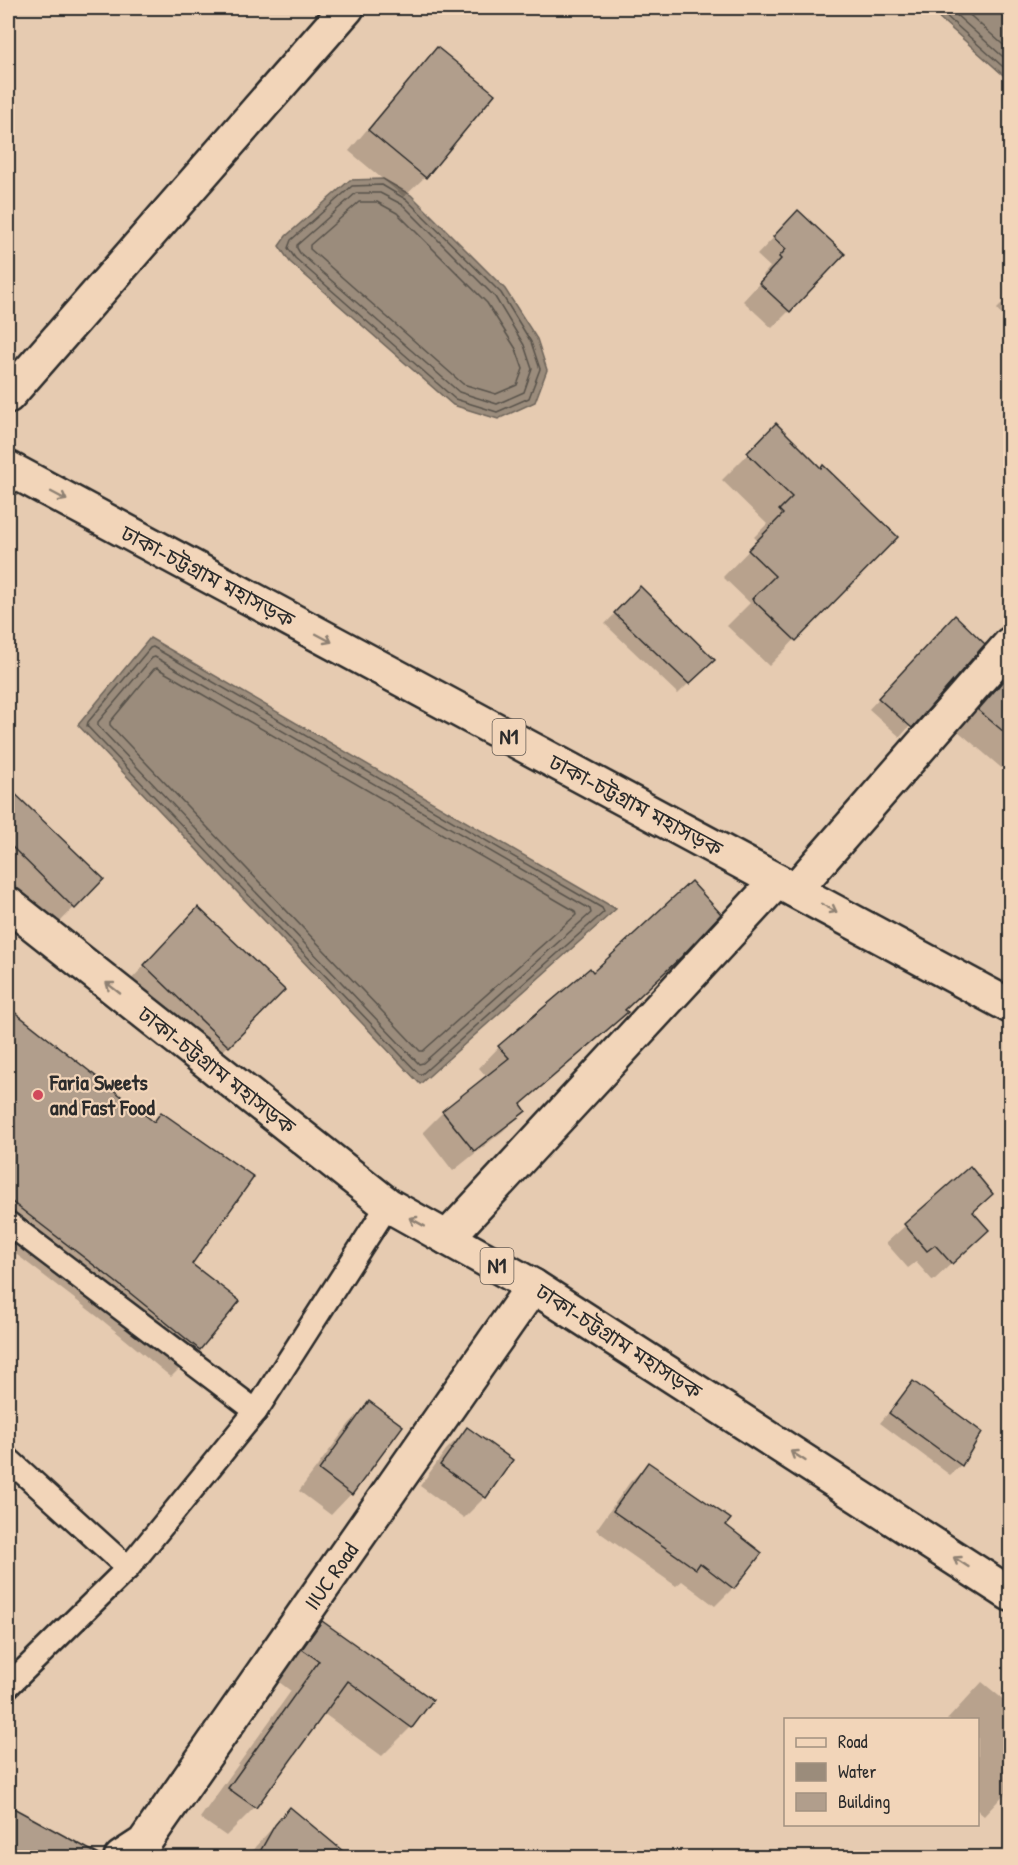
<svg xmlns="http://www.w3.org/2000/svg" width="1018" height="1865" viewBox="0 0 1018 1865" font-family="'Patrick Hand','Noto Sans Bengali',sans-serif">
<style>
.water{fill:#9b8c7b;stroke:#6e655b;stroke-width:1.5}
.shadow{fill:#0003}
.lines{fill:none;stroke-linecap:round;stroke-linejoin:round}
.shore{stroke:#58524b;stroke-width:1.5}
.building{fill:#b19e8c;stroke:#2b2b2b;stroke-width:1.5}
.service-casing{stroke:#2b2b2b;stroke-width:27}
.minor-casing{stroke:#2b2b2b;stroke-width:38}
.trunk-casing{stroke:#2b2b2b;stroke-width:38}
.service{stroke:#f2d5b9;stroke-width:22}
.minor{stroke:#f2d5b9;stroke-width:33}
.trunk{stroke:#f2d5b9;stroke-width:33}
.oneway{stroke:#8e8072}
.poi-dot{fill:#d1495b;stroke:#f2d5b9;stroke-width:2}
.labels{text-anchor:middle;stroke-width:4.5;stroke-linejoin:round;paint-order:stroke}
.shield{fill:#f2d5b9;stroke:#675e56;stroke-width:1.5}
.shield-label{font-size:21px;font-weight:bold;fill:#2b2b2b}
.street-label{font-size:22px;fill:#2b2b2b;stroke:#f2d5b9}
.poi-label{font-size:22px;font-weight:bold;fill:#2b2b2b;stroke:#f2d5b9;text-anchor:start}
</style>
<rect width="100%" height="100%" fill="#e6cbb1"/>
<filter id="ink" filterUnits="userSpaceOnUse"><feTurbulence type="fractalNoise" baseFrequency=".0167" numOctaves="2"/><feDisplacementMap in="SourceGraphic" scale="12" xChannelSelector="R" yChannelSelector="G"/><feConvolveMatrix kernelMatrix="1 2 1 2 8 2 1 2 1" color-interpolation-filters="sRGB"/></filter>
<g filter="url(#ink)">
<g class="water">
<polygon points="941,8 1010,8 1010,81 935,14"/>
<polygon points="383,179 411,195 505,289 537,339 547,370 535,402 498,419 453,405 290,262 279,246 286,236 350,180"/>
<polygon points="150,638 616,909 420,1084 78,725"/>
</g>
<g class="shadow">
<polygon points="437,49 425,177 404,197 349,151 417,70"/>
<polygon points="798,212 789,311 772,328 743,301 765,277 763,275 770,267 757,255"/>
<polygon points="1010,296 1010,325 997,309"/>
<polygon points="776,426 821,470 895,537 769,666 727,626 750,603 723,577 758,541 754,537 767,524 722,480"/>
<polygon points="640,588 712,660 678,694 605,624"/>
<polygon points="945,628 983,644 900,737 869,709"/>
<polygon points="1010,674 1010,765 1005,771 958,731"/>
<polygon points="8,789 102,879 56,926 8,879"/>
<polygon points="178,930 228,1046 208,1066 125,986"/>
<polygon points="589,970 626,1012 605,1033 520,1106 524,1110 503,1131 453,1171 423,1132 443,1112 487,1077 479,1068 499,1047"/>
<polygon points="8,1008 153,1122 161,1114 190,1264 199,1349 171,1377 102,1320 8,1248"/>
<polygon points="970,1168 972,1213 987,1230 933,1281 916,1262 908,1268 886,1243"/>
<polygon points="913,1383 980,1433 961,1465 950,1475 880,1423"/>
<polygon points="369,1403 351,1494 331,1515 299,1491 349,1424"/>
<polygon points="467,1429 511,1461 485,1497 464,1518 420,1486 446,1450"/>
<polygon points="648,1464 724,1526 733,1588 715,1606 682,1581 676,1586 596,1530 630,1482"/>
<polygon points="322,1623 411,1727 382,1756 323,1713 255,1807 226,1836 200,1818 291,1691 275,1679 293,1652"/>
<polygon points="982,1682 1010,1705 1010,1788 984,1816 978,1811 978,1720 947,1720"/>
<polygon points="8,1807 89,1851 85,1858 8,1858"/>
<polygon points="290,1809 348,1858 249,1858 255,1847"/>
</g>
<g class="lines">
<g class="shore">
<polyline points="945,8 945,15 1010,73"/>
<polyline points="953,8 954,13 1010,63"/>
<polyline points="962,8 1010,51"/>
<polygon points="382,185 407,200 501,293 531,342 540,369 529,398 497,412 455,399 295,258 288,248 291,240 352,186"/>
<polygon points="356,193 380,193 403,205 495,297 524,345 532,369 524,392 497,404 459,392 300,253 297,248 297,245"/>
<polygon points="359,202 377,202 397,213 487,303 516,349 523,369 517,385 496,394 463,384 310,249 310,245"/>
<polygon points="153,647 602,908 604,912 422,1074 419,1074 87,726 88,722 150,648"/>
<polygon points="155,657 590,909 591,913 423,1063 419,1064 98,726 98,722 152,658"/>
<polygon points="157,668 575,911 576,915 423,1051 420,1051 110,725 110,722 154,669"/>
</g>
</g>
<g class="building">
<polygon points="437,47 495,94 426,178 368,130"/>
<polygon points="798,210 845,254 790,312 759,283 781,259 779,257 786,249 773,237"/>
<polygon points="776,423 821,468 823,465 898,537 796,641 752,599 775,576 748,550 783,514 779,510 792,497 747,453"/>
<polygon points="640,586 715,660 689,684 614,613"/>
<polygon points="955,615 985,644 912,728 878,698"/>
<polygon points="1011,672 1011,738 978,710"/>
<polygon points="8,787 104,879 75,909 8,843"/>
<polygon points="691,881 721,914 681,957 625,1010 628,1012 521,1104 526,1111 474,1151 442,1111 509,1058 498,1046 590,968 593,972"/>
<polygon points="198,907 285,990 229,1047 144,965"/>
<polygon points="8,1007 154,1122 161,1112 254,1177 192,1264 240,1301 200,1350 130,1293 8,1199"/>
<polygon points="970,1166 993,1194 973,1212 989,1230 952,1264 935,1245 927,1251 904,1224"/>
<polygon points="913,1381 982,1432 962,1466 889,1413"/>
<polygon points="369,1401 403,1426 352,1495 319,1470"/>
<polygon points="467,1427 513,1460 486,1498 440,1465"/>
<polygon points="648,1462 731,1519 726,1525 762,1553 734,1589 700,1563 696,1569 613,1511"/>
<polygon points="322,1621 433,1700 412,1728 348,1681 256,1808 228,1788 319,1661 302,1649"/>
<polygon points="8,1805 103,1857 8,1857"/>
<polygon points="290,1807 350,1857 257,1857 275,1825"/>
</g>
<g class="lines">
<g class="service-casing">
<g id="service">
<polyline points="8,1223 256,1411 388,1205"/>
<polyline points="8,1459 128,1568"/>
<polyline points="8,1686 128,1568 256,1411"/>
</g>
</g>
<g class="minor-casing">
<g id="minor">
<polyline points="8,396 347,8"/>
<polyline points="795,890 1010,644"/>
<polyline points="121,1858 144,1843 533,1286"/>
</g>
</g>
<g class="trunk-casing">
<g id="trunk">
<polyline points="8,468 1010,1006"/>
<polyline points="8,904 388,1205 533,1286 1010,1594"/>
<polyline points="447,1238 777,881"/>
</g>
</g>
<use href="#service" class="service"/>
<use href="#minor" class="minor"/>
<use href="#trunk" class="trunk"/>
</g>
<defs><path id="oneway-shaft" d="M-6 0H5M1.5-3L5.5 0L1.5 3" fill="none" stroke-width="1.6" stroke-linecap="round" stroke-linejoin="round" transform="scale(1.5)"/></defs>
<g class="oneway">
<use href="#oneway-shaft" transform="translate(59 496) rotate(28)"/>
<use href="#oneway-shaft" transform="translate(324 638) rotate(28)"/>
<use href="#oneway-shaft" transform="translate(829 908) rotate(28)"/>
<use href="#oneway-shaft" transform="translate(113 988) rotate(-142)"/>
<use href="#oneway-shaft" transform="translate(417 1222) rotate(-151)"/>
<use href="#oneway-shaft" transform="translate(798 1456) rotate(-147)"/>
<use href="#oneway-shaft" transform="translate(961 1562) rotate(-147)"/>
</g>
</g>
<circle class="poi-dot" cx="38" cy="1095" r="6"/>
<g class="labels">
<g class="shield">
<rect x="492.5" y="719" width="33" height="36" rx="4.5"/>
<rect x="480.5" y="1248" width="33" height="36" rx="4.5"/>
</g>
<g class="shield-label">
<text x="509" y="744">N1</text>
<text x="497" y="1273">N1</text>
</g>
<g class="street-label">
<text transform="translate(208 576) rotate(28)" y="8">ঢাকা-চট্টগ্রাম মহাসড়ক</text>
<text transform="translate(636 805) rotate(28)" y="8">ঢাকা-চট্টগ্রাম মহাসড়ক</text>
<text transform="translate(217 1070) rotate(38)" y="8">ঢাকা-চট্টগ্রাম মহাসড়ক</text>
<text transform="translate(619 1341) rotate(33)" y="8">ঢাকা-চট্টগ্রাম মহাসড়ক</text>
<text transform="translate(331 1576) rotate(-55)" y="8">IIUC Road</text>
</g>
<g class="poi-label">
<text x="50" y="1090">Faria Sweets<tspan x="50" dy="25">and Fast Food</tspan></text>
</g>
</g>
<rect width="1018" height="1865" fill="none" stroke="#f2d5b9" stroke-width="30"/>
<rect x="15" y="15" width="988" height="1835" fill="none" stroke="#2b2b2b" stroke-width="2" filter="url(#ink)"/>
<rect x="784" y="1718" width="195" height="108" fill="#f2d5b9" stroke="#a29180" stroke-width="1.5"/>
<rect x="796" y="1738" width="30" height="9" fill="#f2d5b9" stroke="#a29180" stroke-width="1.5"/>
<text x="838" y="1748" font-size="18" fill="#2b2b2b">Road</text>
<rect x="796" y="1763" width="30" height="18" fill="#9b8c7b" stroke="#a29180" stroke-width="1.5"/>
<text x="838" y="1778" font-size="18" fill="#2b2b2b">Water</text>
<rect x="796" y="1793" width="30" height="18" fill="#b19e8c" stroke="#a29180" stroke-width="1.5"/>
<text x="838" y="1808" font-size="18" fill="#2b2b2b">Building</text>
</svg>
